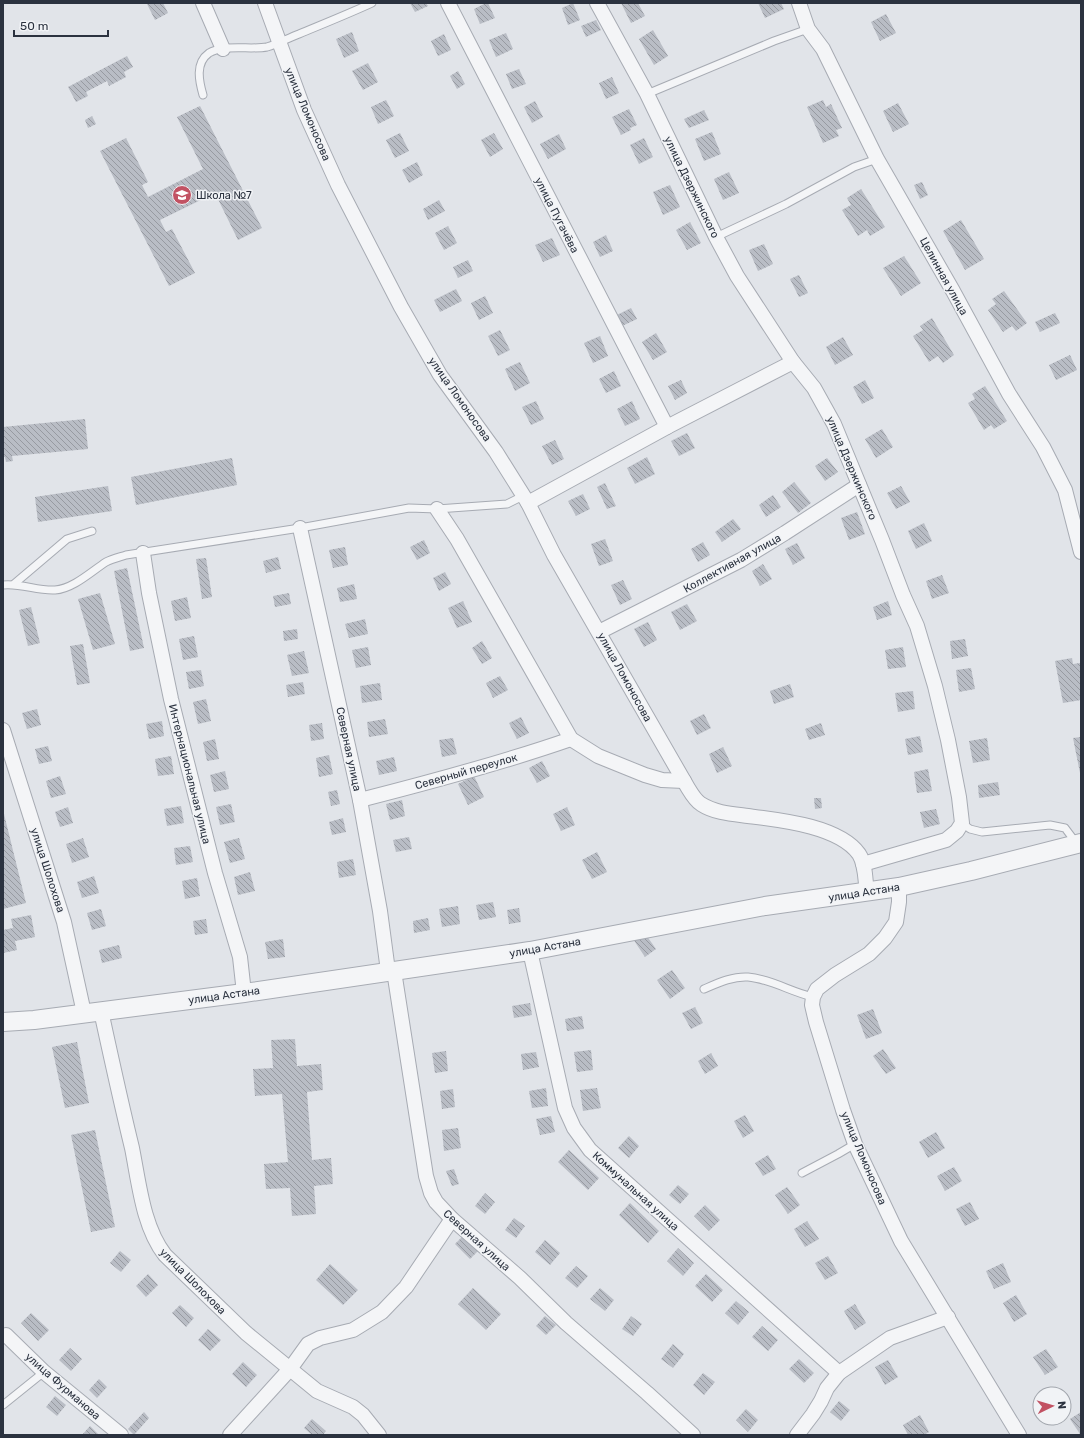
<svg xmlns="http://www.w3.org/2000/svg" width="1084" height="1438" viewBox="0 0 1084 1438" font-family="Rubik,sans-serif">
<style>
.building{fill:url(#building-back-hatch)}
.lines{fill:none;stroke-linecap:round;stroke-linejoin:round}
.service-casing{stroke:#a7abb3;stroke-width:9}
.minor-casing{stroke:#a7abb3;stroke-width:16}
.tertiary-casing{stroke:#a7abb3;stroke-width:20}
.service{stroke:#f4f5f7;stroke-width:7}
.minor{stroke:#f4f5f7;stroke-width:14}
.tertiary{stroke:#f4f5f7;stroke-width:18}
.labels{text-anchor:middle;stroke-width:3;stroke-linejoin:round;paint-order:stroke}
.street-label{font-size:11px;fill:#2b323f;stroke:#f1f3f6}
.poi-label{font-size:11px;fill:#2b323f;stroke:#f1f3f6;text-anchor:start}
</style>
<defs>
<pattern id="building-back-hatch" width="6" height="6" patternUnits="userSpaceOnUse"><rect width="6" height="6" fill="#b9bdc5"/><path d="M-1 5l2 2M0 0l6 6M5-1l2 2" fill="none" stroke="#979aa1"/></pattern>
</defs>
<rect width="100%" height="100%" fill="#e1e4e9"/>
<g class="building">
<polygon points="148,3 163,3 168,13 155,20 147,4"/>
<polygon points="410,3 426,3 428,6 415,12"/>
<polygon points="486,3 488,3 495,18 480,24 474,9"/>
<polygon points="573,3 580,20 568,25 562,8"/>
<polygon points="621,3 638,3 645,16 631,23"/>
<polygon points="758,3 781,3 784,9 765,18"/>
<polygon points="886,14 896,33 880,41 871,22"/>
<polygon points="596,20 601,30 586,37 581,26"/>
<polygon points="653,30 668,56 654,65 639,39"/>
<polygon points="352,32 359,51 344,58 336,39"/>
<polygon points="506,33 513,49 496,57 489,40"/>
<polygon points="444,34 451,50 438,56 431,41"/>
<polygon points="127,56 133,67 124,72 126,77 109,86 107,81 86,92 88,96 76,102 68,87"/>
<polygon points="368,63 378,82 363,90 352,71"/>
<polygon points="519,69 526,84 512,89 506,74"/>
<polygon points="458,71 465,84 457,89 450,76"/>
<polygon points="612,77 619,93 606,99 599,83"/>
<polygon points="386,100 394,116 378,124 371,107"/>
<polygon points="823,100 826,107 831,104 842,128 836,130 839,136 823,143 807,107"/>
<polygon points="535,101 543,117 532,123 524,107"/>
<polygon points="898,103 909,124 893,132 883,111"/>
<polygon points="200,106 262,228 238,240 215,193 160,220 166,232 172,229 195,273 169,286 100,151 126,138 148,182 142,185 148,197 203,169 177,117"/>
<polygon points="629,109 637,125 630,128 631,130 621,135 612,117"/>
<polygon points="704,110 709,120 689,128 684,119"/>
<polygon points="92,116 96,124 88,128 85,120"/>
<polygon points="712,132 721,154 704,161 695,139"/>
<polygon points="400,133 409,151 395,158 386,140"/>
<polygon points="494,133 503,149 490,157 481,140"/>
<polygon points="559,134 566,149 548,159 540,144"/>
<polygon points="644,138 653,157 639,164 630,145"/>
<polygon points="417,162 423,175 409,183 402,170"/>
<polygon points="729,172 739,193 723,200 714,179"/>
<polygon points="922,182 928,195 920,199 914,185"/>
<polygon points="670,185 680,207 663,215 653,192"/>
<polygon points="861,189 885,227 870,236 867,230 858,236 842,210 851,205 847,198"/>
<polygon points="439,200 445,211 428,220 423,209"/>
<polygon points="961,220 984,259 965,270 943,231"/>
<polygon points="690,222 701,243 687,250 676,230"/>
<polygon points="448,226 457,243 444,250 435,233"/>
<polygon points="606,235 613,251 600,257 593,242"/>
<polygon points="552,238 560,255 543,262 535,245"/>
<polygon points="764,244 773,264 758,271 749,250"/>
<polygon points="904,256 921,283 901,296 883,268"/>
<polygon points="468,260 473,271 458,278 453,267"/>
<polygon points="799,275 808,293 799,297 790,279"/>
<polygon points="456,289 462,301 440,312 434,300"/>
<polygon points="1004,291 1027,323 1016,331 1012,326 1003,332 988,310 996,304 992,299"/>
<polygon points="485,296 493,313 479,320 471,303"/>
<polygon points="631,308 637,319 622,326 617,315"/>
<polygon points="1055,313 1060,323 1040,332 1035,322"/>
<polygon points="932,318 954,355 943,363 938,356 929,362 913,336 923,330 920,326"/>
<polygon points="500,330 510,350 498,356 488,336"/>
<polygon points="656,333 667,352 653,360 642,342"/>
<polygon points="600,336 608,356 593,363 584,343"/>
<polygon points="843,337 853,355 835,365 826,347"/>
<polygon points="1070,355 1077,370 1056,380 1049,365"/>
<polygon points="520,362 530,383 515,391 505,369"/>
<polygon points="614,371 621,386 606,393 599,379"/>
<polygon points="681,380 687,393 675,400 668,386"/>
<polygon points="865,380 874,398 862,404 853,387"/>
<polygon points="985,386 1007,421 994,429 991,425 984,430 968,403 975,399 972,394"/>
<polygon points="536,401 544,419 531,425 522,407"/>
<polygon points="632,401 640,419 625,426 617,409"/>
<polygon points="85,419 88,449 12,456 13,461 6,462 5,457 3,457 3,427"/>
<polygon points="882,429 893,447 876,458 865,439"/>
<polygon points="687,433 695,448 679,456 671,441"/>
<polygon points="555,440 564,459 552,465 542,446"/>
<polygon points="647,457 655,474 635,484 627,468"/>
<polygon points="232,458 237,485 136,505 131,477"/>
<polygon points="827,458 838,472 825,481 815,466"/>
<polygon points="794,482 811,503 798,513 782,492"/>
<polygon points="605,483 616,506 607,509 597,487"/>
<polygon points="108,486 112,511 38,522 35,497"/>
<polygon points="901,486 910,502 896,509 887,493"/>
<polygon points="583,494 590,509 576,516 568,501"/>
<polygon points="773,495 781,507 766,517 759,505"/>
<polygon points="857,512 865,534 849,540 841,518"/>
<polygon points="733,519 741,529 722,542 715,532"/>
<polygon points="924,523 932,541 916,549 908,531"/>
<polygon points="605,539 613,561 599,566 591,544"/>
<polygon points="424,540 430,553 417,560 410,547"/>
<polygon points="703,542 710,555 698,562 691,549"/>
<polygon points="797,543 805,558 793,565 785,549"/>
<polygon points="345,547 348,565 333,568 329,550"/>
<polygon points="278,557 281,569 266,573 263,561"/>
<polygon points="206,558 212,597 202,599 196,559"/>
<polygon points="763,564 772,579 760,586 752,571"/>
<polygon points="127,568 144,648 130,651 114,571"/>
<polygon points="445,572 451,584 439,591 433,578"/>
<polygon points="942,575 949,593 932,599 926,581"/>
<polygon points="623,580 632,599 620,605 611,585"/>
<polygon points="354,584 357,599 340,602 337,588"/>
<polygon points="100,593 115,644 93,650 78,599"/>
<polygon points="289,593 291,604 275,607 273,596"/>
<polygon points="187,597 191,618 175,621 171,601"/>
<polygon points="463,601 472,622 457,628 448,608"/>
<polygon points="888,601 892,615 877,620 873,607"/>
<polygon points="687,604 697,621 680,630 671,612"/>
<polygon points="31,607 40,643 28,646 19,610"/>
<polygon points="365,619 368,634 349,638 345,624"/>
<polygon points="648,622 657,640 644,647 634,629"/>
<polygon points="297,629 298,639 284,641 283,631"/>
<polygon points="194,636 198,657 183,660 179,639"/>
<polygon points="965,639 968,656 952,659 950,641"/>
<polygon points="482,641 492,658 482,664 472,648"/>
<polygon points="83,644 90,683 77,685 70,646"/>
<polygon points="368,647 371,665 356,668 352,650"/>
<polygon points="903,647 906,667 888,669 885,650"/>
<polygon points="304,651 309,673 292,676 287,655"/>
<polygon points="1072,658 1073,664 1080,663 1081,670 1081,700 1063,703 1055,661"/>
<polygon points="971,668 975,689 959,692 956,670"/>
<polygon points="201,670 204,686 189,689 186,672"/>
<polygon points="500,676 508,690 493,698 486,683"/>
<polygon points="303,682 305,694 288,697 286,685"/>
<polygon points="380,683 382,700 362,703 360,686"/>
<polygon points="790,684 794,697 774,704 770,691"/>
<polygon points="913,691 915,709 898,712 895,693"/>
<polygon points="206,699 211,721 198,724 193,702"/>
<polygon points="37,709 41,725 27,729 22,713"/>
<polygon points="704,714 711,728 697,735 690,721"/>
<polygon points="521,717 529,733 517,739 509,723"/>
<polygon points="385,719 388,734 369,737 367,722"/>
<polygon points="162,721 164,736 149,739 146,724"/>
<polygon points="322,723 324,739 311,741 309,725"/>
<polygon points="821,723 825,735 809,740 805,729"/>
<polygon points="920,736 923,752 908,755 905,739"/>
<polygon points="1081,737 1081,773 1080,773 1073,738"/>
<polygon points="453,738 457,754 442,757 439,740"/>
<polygon points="987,738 990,760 973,763 969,741"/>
<polygon points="215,739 219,759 207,761 203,742"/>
<polygon points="48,746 52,761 39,764 35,749"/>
<polygon points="723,747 732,766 717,773 709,754"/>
<polygon points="329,755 333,774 319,777 316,758"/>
<polygon points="171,756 174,774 158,776 155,759"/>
<polygon points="394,757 397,771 379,775 376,761"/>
<polygon points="542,761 550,776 537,783 529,768"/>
<polygon points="928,769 932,791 917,793 914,772"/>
<polygon points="225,771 229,789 214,792 210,775"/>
<polygon points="60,776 66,794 51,798 46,781"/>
<polygon points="474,776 484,797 468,805 458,784"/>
<polygon points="998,782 1000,795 979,798 978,785"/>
<polygon points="337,790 340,804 331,806 328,792"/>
<polygon points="814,798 821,798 822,808 815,809"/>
<polygon points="402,800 405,816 390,820 386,804"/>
<polygon points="231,804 235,822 220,825 216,807"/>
<polygon points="181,806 184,823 167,826 164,809"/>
<polygon points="68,807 73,823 60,827 55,812"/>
<polygon points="567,807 575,825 561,831 553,814"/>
<polygon points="936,809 940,824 924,828 920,812"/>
<polygon points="3,810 26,903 3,909"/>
<polygon points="343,818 346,832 332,835 329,822"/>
<polygon points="409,837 412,849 396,852 393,840"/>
<polygon points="83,838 89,857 72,863 66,844"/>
<polygon points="239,838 245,859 230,863 224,842"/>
<polygon points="190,846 193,862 176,865 174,848"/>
<polygon points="597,852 607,872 592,879 582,860"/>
<polygon points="353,859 356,875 339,878 337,862"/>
<polygon points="250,872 255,891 238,895 234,877"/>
<polygon points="94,876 99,893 82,898 77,882"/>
<polygon points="197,878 200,896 185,899 182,881"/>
<polygon points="493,902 496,917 479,920 476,905"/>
<polygon points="458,906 460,924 442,927 439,909"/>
<polygon points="519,908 521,922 509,924 507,910"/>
<polygon points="101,909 106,926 92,930 87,913"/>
<polygon points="31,915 35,937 15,941 17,950 3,953 3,930 13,928 11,919"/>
<polygon points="428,918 430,930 414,933 413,921"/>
<polygon points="206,919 208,933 195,935 193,921"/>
<polygon points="644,932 656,949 645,957 633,939"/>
<polygon points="283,939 285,957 268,959 265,942"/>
<polygon points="119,945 122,958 102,963 99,950"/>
<polygon points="672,970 685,988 670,999 657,980"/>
<polygon points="530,1003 532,1015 514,1018 512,1006"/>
<polygon points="695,1007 703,1023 691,1029 682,1013"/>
<polygon points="873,1009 882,1033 866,1039 857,1015"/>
<polygon points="582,1016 584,1029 567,1031 565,1019"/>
<polygon points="295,1039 297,1066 321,1064 323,1090 307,1092 312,1160 331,1158 333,1184 314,1186 316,1214 292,1216 290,1188 266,1189 264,1164 288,1162 282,1094 255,1096 253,1069 273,1068 271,1040"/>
<polygon points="77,1042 89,1103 65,1108 52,1047"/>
<polygon points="883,1049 896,1068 886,1074 873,1056"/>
<polygon points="591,1050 593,1070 577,1072 574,1052"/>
<polygon points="446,1051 448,1071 435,1073 432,1053"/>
<polygon points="536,1052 539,1067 523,1070 521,1054"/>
<polygon points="711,1053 718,1066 705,1074 698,1061"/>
<polygon points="546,1088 548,1106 532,1108 529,1091"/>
<polygon points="597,1088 601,1108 583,1111 580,1090"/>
<polygon points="453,1089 455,1107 442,1109 440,1091"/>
<polygon points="745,1115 754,1131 743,1138 734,1121"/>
<polygon points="551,1116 555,1132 540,1135 536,1119"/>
<polygon points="458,1128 461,1148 444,1151 442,1130"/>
<polygon points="95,1130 115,1227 91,1232 71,1135"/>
<polygon points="936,1132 945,1148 928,1158 919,1142"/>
<polygon points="629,1136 639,1146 629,1158 618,1148"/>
<polygon points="569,1150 599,1178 588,1190 558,1162"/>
<polygon points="768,1155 776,1169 763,1176 755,1163"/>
<polygon points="954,1167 962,1181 945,1191 937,1176"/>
<polygon points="454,1169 459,1184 452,1186 446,1171"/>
<polygon points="678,1185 689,1194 680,1204 669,1195"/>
<polygon points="787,1187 800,1205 788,1214 775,1195"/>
<polygon points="485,1193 495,1202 485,1214 475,1206"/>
<polygon points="970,1202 979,1219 965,1226 956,1209"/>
<polygon points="630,1203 659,1231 648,1243 619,1215"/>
<polygon points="705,1205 720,1220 709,1231 694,1216"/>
<polygon points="514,1218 525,1226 516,1238 505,1230"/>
<polygon points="807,1221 819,1239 805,1247 794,1229"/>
<polygon points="463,1236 478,1251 470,1259 455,1244"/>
<polygon points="545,1240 560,1253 550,1265 535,1252"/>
<polygon points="678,1248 694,1263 683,1276 667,1261"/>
<polygon points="120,1251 131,1260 121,1272 110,1263"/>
<polygon points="828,1256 838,1273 825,1280 815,1263"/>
<polygon points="1003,1263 1011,1282 994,1289 986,1271"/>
<polygon points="330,1264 358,1290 343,1305 316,1280"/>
<polygon points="576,1266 588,1276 577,1288 565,1278"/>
<polygon points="148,1274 158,1285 146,1297 136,1286"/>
<polygon points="706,1274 723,1290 712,1302 695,1286"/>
<polygon points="473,1288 501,1314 486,1330 458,1304"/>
<polygon points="600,1288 614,1300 605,1311 590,1299"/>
<polygon points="1016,1295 1027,1314 1014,1322 1003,1303"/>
<polygon points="736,1301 749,1312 738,1325 725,1313"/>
<polygon points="855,1304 866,1323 855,1330 844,1311"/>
<polygon points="180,1305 194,1318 186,1327 172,1313"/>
<polygon points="31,1313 49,1330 38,1341 21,1323"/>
<polygon points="545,1316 556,1325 546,1335 536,1326"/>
<polygon points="631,1316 642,1324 633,1336 622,1329"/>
<polygon points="762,1326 778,1340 768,1351 752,1337"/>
<polygon points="208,1329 221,1340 210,1351 198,1340"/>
<polygon points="673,1344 684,1354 673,1368 661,1359"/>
<polygon points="70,1348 82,1359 71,1371 59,1360"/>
<polygon points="1046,1349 1058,1367 1045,1375 1033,1357"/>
<polygon points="799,1359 814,1373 804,1383 789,1369"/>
<polygon points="888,1360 898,1377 885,1385 875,1367"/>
<polygon points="243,1362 257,1375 246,1387 232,1374"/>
<polygon points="703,1373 715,1382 704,1395 693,1385"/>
<polygon points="99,1379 107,1387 97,1398 89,1390"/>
<polygon points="55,1396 66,1405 57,1416 46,1407"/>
<polygon points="839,1401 850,1410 841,1421 830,1412"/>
<polygon points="746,1409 758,1420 748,1432 736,1420"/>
<polygon points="144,1412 149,1418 134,1435 128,1429"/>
<polygon points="1081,1412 1081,1433 1080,1434 1070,1419"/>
<polygon points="920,1415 929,1432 924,1435 908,1435 903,1425"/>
<polygon points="312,1419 326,1431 323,1435 312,1435 304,1428"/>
<polygon points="90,1426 99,1435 82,1435"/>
</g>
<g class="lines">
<g class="service-casing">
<g id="service">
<polyline points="647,94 774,41 808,29"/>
<path d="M 203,95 C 199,81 195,63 209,53 C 223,44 251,50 267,47 C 278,44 288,38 299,34 C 323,24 348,14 372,3"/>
<polyline points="716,237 786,204 854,167 877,159"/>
<polyline points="14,584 67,539 92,531"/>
<path d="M 3,585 C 21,583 37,591 55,590 C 73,589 92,571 106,562 C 112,559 120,557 126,555 L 300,528 L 409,508 L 437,509 L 507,504 L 523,496"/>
<polyline points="962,823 970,829 982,832 1050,825 1065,828 1077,844"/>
<path d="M 704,989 C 718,983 733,976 748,977 C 771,979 791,992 813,997"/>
<polyline points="802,1173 838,1154 855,1144"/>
<polyline points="3,1405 44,1372"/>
</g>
</g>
<g class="minor-casing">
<g id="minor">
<polyline points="203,3 223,49"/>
<path d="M 265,3 L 304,110 L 338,185 L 401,307 L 440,375 L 496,452 L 528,503 L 554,555 L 688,788 C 691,793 696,801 701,804 C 715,813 732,814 748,816 C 780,820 839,826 859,854 C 866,865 865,880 867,893"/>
<polyline points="448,3 667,427"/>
<polyline points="597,3 647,94 716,237 737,276 793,362 814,388 834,424 882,540 903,595 917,626 935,686 948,740 959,797 962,823 957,831 946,840 863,864"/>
<polyline points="799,3 808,29 823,49 877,159 953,291 1009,394 1043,447 1065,490 1081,552"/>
<polyline points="528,503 667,427 793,362"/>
<polyline points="437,509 457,539 571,739 598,756 645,775 662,780 684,781"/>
<polyline points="300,528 360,800 380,911 388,971"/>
<polyline points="143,553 149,593 171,699 215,873 240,957 244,993"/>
<polyline points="599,632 741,560 785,533 859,485"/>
<polyline points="3,730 64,922 84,1013"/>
<path d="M 360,800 C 431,782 502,763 571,739"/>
<polyline points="899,887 899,902 896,922 885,938 869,954 835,975 817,989 813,997 812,1005 816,1022 843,1110 855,1144 901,1241 1019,1435"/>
<polyline points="530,951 565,1108 574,1128 590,1150 839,1373"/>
<polyline points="394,971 426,1176 431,1193 436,1202 452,1219 520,1278 566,1323 647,1393 693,1435"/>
<path d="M 101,1011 C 111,1057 121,1103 132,1148 C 139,1183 143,1227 165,1255 L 246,1333 L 317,1391 L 353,1407 L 363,1415 L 379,1435"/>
<polyline points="6,1335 44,1372 121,1435"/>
<polyline points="230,1435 290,1369 308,1344 320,1338 353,1330 382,1312 406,1287 452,1219"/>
<polyline points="797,1435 813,1414 821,1401 827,1388 839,1373 890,1338 948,1317"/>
</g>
</g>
<g class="tertiary-casing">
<polyline id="tertiary" points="3,1022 34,1020 244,993 530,951 765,906 899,887 971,871 1081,843"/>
</g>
<use href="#service" class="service"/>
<use href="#minor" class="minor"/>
<use href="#tertiary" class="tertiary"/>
</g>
<defs>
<g id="school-disc" transform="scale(1)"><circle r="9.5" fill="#c25263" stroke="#f1f3f6"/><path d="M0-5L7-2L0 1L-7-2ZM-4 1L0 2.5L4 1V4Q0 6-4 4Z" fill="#fff"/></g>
</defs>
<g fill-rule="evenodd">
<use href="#school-disc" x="182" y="195"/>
</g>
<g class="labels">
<g class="street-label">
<text transform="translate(308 114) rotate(67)" y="4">улица Ломоносова</text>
<text transform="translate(692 187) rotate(64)" y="4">улица Дзержинского</text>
<text transform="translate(557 215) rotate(63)" y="4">улица Пугачёва</text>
<text transform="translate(944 276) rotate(61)" y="4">Целинная улица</text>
<text transform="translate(460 399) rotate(55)" y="4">улица Ломоносова</text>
<text transform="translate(852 468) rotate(67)" y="4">улица Дзержинского</text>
<text transform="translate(732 563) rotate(-29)" y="4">Коллективная улица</text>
<text transform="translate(625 677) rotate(61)" y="4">улица Ломоносова</text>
<text transform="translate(349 749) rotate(78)" y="4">Северная улица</text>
<text transform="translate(466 771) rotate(-16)" y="4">Северный переулок</text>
<text transform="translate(190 774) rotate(76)" y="4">Интернациональная улица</text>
<text transform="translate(48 870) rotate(72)" y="4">улица Шолохова</text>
<text transform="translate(864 892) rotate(-9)" y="4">улица Астана</text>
<text transform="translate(545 947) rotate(-10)" y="4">улица Астана</text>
<text transform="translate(224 995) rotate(-8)" y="4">улица Астана</text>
<text transform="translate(864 1158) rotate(67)" y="4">улица Ломоносова</text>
<text transform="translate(636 1191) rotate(42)" y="4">Коммунальная улица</text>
<text transform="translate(477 1240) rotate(42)" y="4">Северная улица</text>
<text transform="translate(193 1281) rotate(45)" y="4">улица Шолохова</text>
<text transform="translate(63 1386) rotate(41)" y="4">улица Фурманова</text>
</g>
<g class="poi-label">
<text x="196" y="199">Школа №7</text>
</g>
</g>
<rect width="1084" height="1438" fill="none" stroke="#2b323f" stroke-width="8"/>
<g transform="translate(1052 1406) rotate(85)"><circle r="19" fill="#f1f3f6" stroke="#a2a6ad"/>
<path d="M0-3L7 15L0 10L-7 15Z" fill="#c25263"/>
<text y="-6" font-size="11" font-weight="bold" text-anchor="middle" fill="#2b323f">N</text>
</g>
<path d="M14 30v6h94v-6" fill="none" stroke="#2b323f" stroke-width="2"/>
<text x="20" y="30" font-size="12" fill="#2b323f" stroke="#f1f3f6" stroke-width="3" paint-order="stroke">50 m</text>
</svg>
